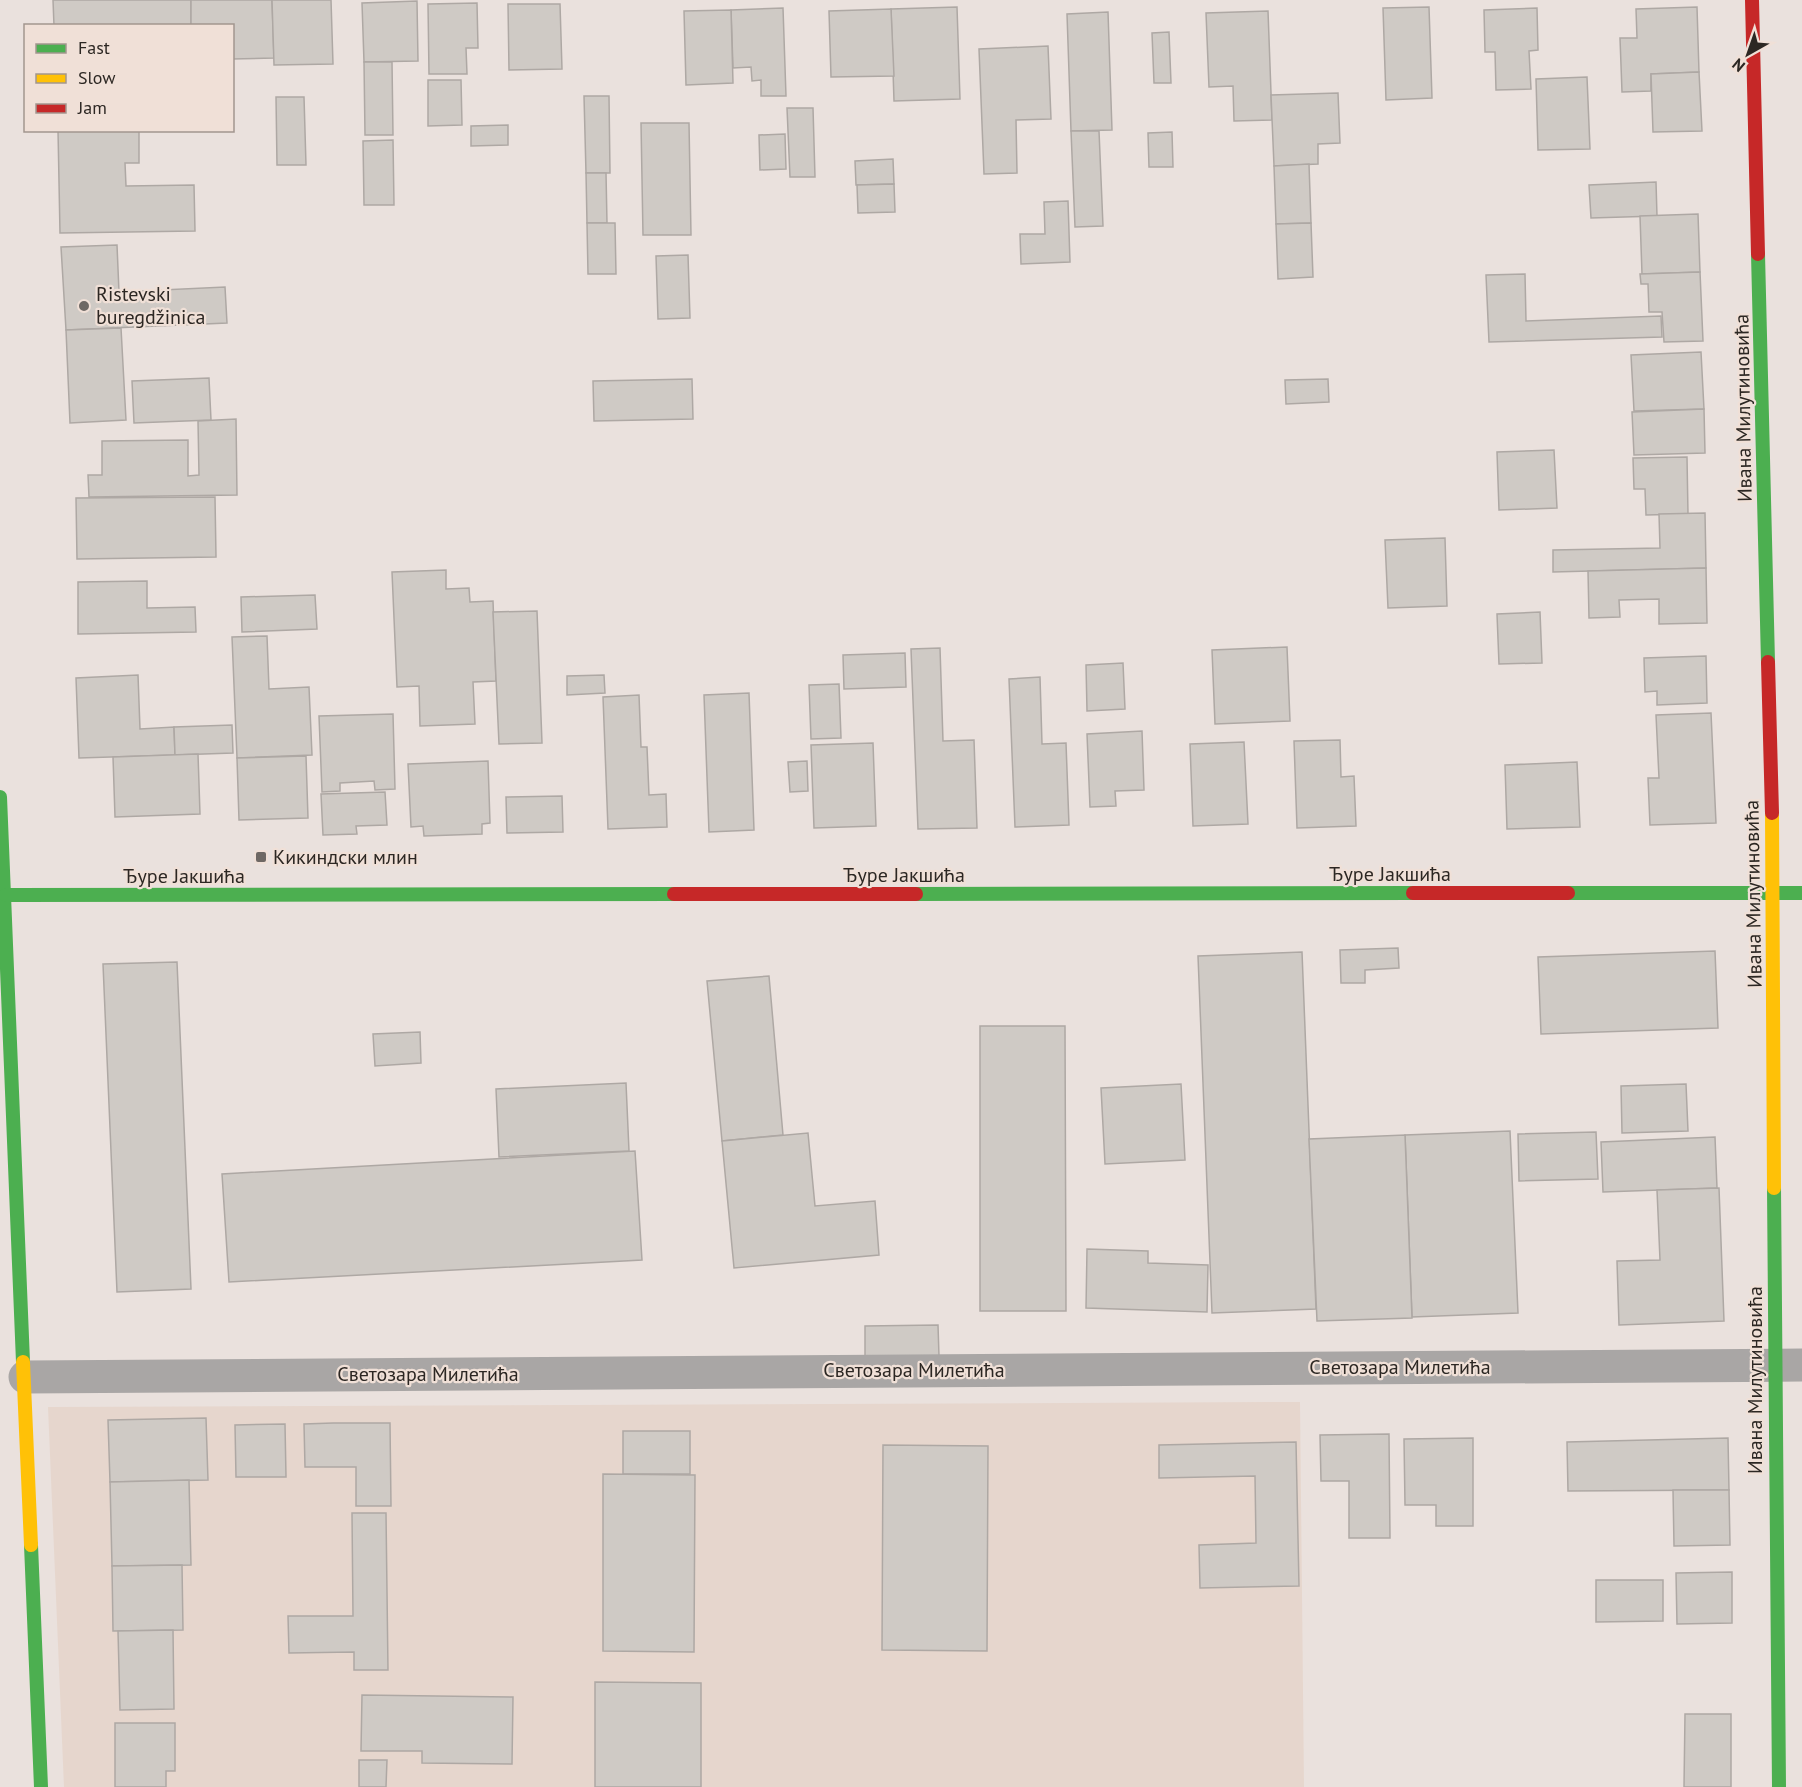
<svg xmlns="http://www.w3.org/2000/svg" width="1802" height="1787" viewBox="0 0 1802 1787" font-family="'PT Sans',sans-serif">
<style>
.built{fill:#e6d6cd}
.building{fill:#cfcac5;stroke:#aea8a4;stroke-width:1.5}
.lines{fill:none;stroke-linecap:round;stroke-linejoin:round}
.street{stroke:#a9a6a5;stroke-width:33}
.fast{stroke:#4caf50;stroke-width:14}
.slow{stroke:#ffc107;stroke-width:14}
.jam{stroke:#c62828;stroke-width:14}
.poi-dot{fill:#6e6864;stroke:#f0e0d7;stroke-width:2}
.labels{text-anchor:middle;stroke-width:4.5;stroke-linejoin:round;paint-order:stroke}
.poi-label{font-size:20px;fill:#2c2723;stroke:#f0e0d7;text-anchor:start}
.street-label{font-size:20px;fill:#2c2723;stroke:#f0e0d7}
</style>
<rect width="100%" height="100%" fill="#eae1dd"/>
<polygon class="built" points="1300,1402 1304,1787 64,1787 48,1407"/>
<g class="building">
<polygon points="53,0 191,0 191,26 54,26"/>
<polygon points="191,0 272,0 274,58 232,59 232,26 191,26"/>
<polygon points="272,0 331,0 333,64 274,65"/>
<polygon points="417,1 418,61 364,62 362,3"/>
<polygon points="477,3 478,48 466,48 467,74 429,74 428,4"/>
<polygon points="508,4 560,4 562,69 509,70"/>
<polygon points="957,7 960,99 894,101 891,9"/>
<polygon points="1429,7 1432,98 1386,100 1383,8"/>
<polygon points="1697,7 1699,72 1651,74 1651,91 1622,92 1620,38 1637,38 1636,9"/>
<polygon points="783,8 786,96 761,96 761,80 752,81 751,67 733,68 731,10"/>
<polygon points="1537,8 1538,50 1529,51 1531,89 1496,90 1495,52 1485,52 1484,10"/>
<polygon points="891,9 894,76 831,77 829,11"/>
<polygon points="731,10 733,83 686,85 684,11"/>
<polygon points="1268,11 1272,120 1234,121 1233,86 1209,87 1206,13"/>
<polygon points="1108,12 1112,130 1071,131 1067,14"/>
<polygon points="1169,32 1171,83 1154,83 1152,33"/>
<polygon points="1048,46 1051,119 1016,120 1017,173 984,174 979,49"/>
<polygon points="364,62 392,62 393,135 365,135"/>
<polygon points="1699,72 1702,131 1653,132 1651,74"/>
<polygon points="1587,77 1590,149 1538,150 1536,79"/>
<polygon points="428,80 461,80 462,125 428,126"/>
<polygon points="1338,93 1340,143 1318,144 1318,164 1274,166 1271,95"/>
<polygon points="584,96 609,96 610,173 586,173"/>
<polygon points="276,97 304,97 306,165 277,165"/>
<polygon points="787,108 813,108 815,177 790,177"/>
<polygon points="641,123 689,123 691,235 643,235"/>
<polygon points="508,125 508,145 471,146 471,126"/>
<polygon points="58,130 139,130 139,163 125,163 126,186 194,185 195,231 60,233"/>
<polygon points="1071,131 1099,131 1103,226 1075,227"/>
<polygon points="1172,132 1173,167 1149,167 1148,133"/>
<polygon points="785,134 786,169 760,170 759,135"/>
<polygon points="393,140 394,205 364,205 363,141"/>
<polygon points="893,159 894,184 856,185 855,161"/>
<polygon points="1309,164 1311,223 1276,224 1274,166"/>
<polygon points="586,173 606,173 607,223 587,223"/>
<polygon points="1656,182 1657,216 1591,218 1589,185"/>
<polygon points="894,184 895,212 858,213 857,185"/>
<polygon points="1068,201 1070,262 1021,264 1020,234 1045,234 1044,202"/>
<polygon points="1698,214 1700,272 1642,274 1640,216"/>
<polygon points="587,223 615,223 616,274 588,274"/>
<polygon points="1311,223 1313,277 1278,279 1276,224"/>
<polygon points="117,245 119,292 225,287 227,323 66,330 61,247"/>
<polygon points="688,255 690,318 658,319 656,256"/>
<polygon points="1700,272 1703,341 1664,342 1662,312 1649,312 1648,284 1641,284 1640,274"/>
<polygon points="1525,274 1526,321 1661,316 1662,337 1489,342 1486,275"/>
<polygon points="121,328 126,420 70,423 66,330"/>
<polygon points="1701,352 1704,409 1634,411 1631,355"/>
<polygon points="209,378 211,420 134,423 132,381"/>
<polygon points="692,379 693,419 594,421 593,381"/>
<polygon points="1328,379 1329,402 1286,404 1285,380"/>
<polygon points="1704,409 1705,453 1634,455 1632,412"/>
<polygon points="236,419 237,495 89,497 88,475 102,475 102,441 188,440 188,476 199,475 198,421"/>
<polygon points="1554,450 1557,508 1499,510 1497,452"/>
<polygon points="1687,457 1688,514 1646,515 1645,489 1634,489 1633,458"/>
<polygon points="215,497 216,557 77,559 76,498"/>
<polygon points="1705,513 1706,568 1553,572 1553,550 1660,548 1659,514"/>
<polygon points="1445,538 1447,606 1388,608 1385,540"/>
<polygon points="1706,568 1707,623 1659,624 1659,599 1619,600 1620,617 1589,618 1588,571"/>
<polygon points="446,570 446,589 469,588 470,602 493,601 496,681 473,682 475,724 420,726 419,686 397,687 392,572"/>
<polygon points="147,581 147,608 195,607 196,632 78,634 78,582"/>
<polygon points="315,595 317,629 242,632 241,597"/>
<polygon points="537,611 542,743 499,744 493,612"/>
<polygon points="1540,612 1542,663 1499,664 1497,614"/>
<polygon points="267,636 269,689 309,687 312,755 237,758 232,637"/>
<polygon points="1287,647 1290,721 1215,724 1212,650"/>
<polygon points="940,648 943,741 974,740 977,828 918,829 911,649"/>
<polygon points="905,653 906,687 844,689 843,655"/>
<polygon points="1706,656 1707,703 1657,705 1657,691 1645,692 1644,658"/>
<polygon points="1123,663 1125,709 1087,711 1086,665"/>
<polygon points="138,675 140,729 174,727 175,755 79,758 76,678"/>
<polygon points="604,675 605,693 567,695 567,676"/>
<polygon points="1040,677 1042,744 1066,743 1069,825 1015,827 1009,679"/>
<polygon points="839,684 841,738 811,739 809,685"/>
<polygon points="749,693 754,830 709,832 704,695"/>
<polygon points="639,695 641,747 647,747 649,795 666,794 667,827 608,829 603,697"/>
<polygon points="1711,713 1716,823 1650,825 1648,778 1659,778 1656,715"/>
<polygon points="393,714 395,789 375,790 374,781 340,783 340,791 322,792 319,716"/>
<polygon points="232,725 233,753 175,755 174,727"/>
<polygon points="1142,731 1144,790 1115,791 1116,806 1090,807 1087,734"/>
<polygon points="1340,740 1341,777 1354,776 1356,826 1297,828 1294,741"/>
<polygon points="1244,742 1248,824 1193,826 1190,744"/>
<polygon points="873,743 876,826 814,828 811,745"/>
<polygon points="198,754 200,814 115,817 113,757"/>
<polygon points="306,756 308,818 239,820 237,758"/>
<polygon points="488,761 490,823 482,824 482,834 424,836 423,826 411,827 408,764"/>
<polygon points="807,761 808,791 790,792 788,762"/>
<polygon points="1577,762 1580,827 1507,829 1505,765"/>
<polygon points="385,792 387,825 356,826 357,834 323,835 321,794"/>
<polygon points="562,796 563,832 507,833 506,797"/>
<polygon points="1398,948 1399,968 1365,970 1365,983 1341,983 1340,950"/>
<polygon points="1715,951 1718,1028 1541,1034 1538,957"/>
<polygon points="1302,952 1316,1309 1212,1313 1198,956"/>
<polygon points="177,962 191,1289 117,1292 103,964"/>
<polygon points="769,976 783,1135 722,1141 707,981"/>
<polygon points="980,1026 1065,1026 1066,1311 980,1311"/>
<polygon points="420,1032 421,1063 375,1066 373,1034"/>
<polygon points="626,1083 629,1151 499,1157 496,1089"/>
<polygon points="1181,1084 1185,1160 1105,1164 1101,1088"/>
<polygon points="1686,1084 1688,1131 1622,1133 1621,1086"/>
<polygon points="1510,1131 1518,1313 1412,1317 1405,1135"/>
<polygon points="1596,1132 1598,1179 1519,1181 1518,1134"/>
<polygon points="808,1133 815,1206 875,1201 879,1255 734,1268 722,1141"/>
<polygon points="1405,1135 1412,1318 1317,1321 1309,1139"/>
<polygon points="1715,1137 1717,1188 1603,1192 1601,1142"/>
<polygon points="635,1151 642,1260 229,1282 222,1174"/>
<polygon points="1719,1188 1724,1321 1619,1325 1617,1261 1660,1260 1657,1190"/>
<polygon points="1087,1249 1148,1251 1148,1263 1208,1265 1207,1312 1086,1308"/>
<polygon points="938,1325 939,1356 865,1357 865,1326"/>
<polygon points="206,1418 208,1480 110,1482 108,1420"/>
<polygon points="333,1423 390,1423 391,1506 356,1506 356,1467 305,1467 304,1424"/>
<polygon points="285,1424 286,1477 236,1477 235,1425"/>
<rect x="623" y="1431" width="67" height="43"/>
<polygon points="1389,1434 1390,1538 1349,1538 1349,1481 1321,1481 1320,1435"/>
<polygon points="1473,1438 1473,1526 1436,1526 1436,1505 1405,1505 1404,1439"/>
<polygon points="1728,1438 1729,1490 1568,1491 1567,1442"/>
<polygon points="1296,1442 1299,1586 1200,1588 1199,1545 1256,1543 1255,1476 1159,1478 1159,1445"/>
<polygon points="883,1445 988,1446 987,1651 882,1650"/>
<polygon points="603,1474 695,1475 694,1652 603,1651"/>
<polygon points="189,1480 191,1565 112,1566 110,1482"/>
<polygon points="1673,1490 1729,1490 1730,1545 1674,1546"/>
<polygon points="352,1513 386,1513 388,1670 354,1670 354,1652 289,1653 288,1616 353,1616"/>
<polygon points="182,1565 183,1630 113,1631 112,1566"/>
<polygon points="1732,1572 1732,1623 1677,1624 1676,1573"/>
<polygon points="1596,1580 1663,1580 1663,1621 1596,1622"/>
<polygon points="173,1630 174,1709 120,1710 118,1631"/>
<polygon points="595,1682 701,1683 701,1787 595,1787"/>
<polygon points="362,1695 513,1697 512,1764 422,1763 422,1751 361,1751"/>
<polygon points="1685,1714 1731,1714 1731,1787 1684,1787"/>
<polygon points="115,1723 175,1723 175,1771 166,1771 166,1787 115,1787"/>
<polygon points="359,1760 387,1760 386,1787 359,1787"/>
</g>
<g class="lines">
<polyline class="street" points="25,1377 1802,1365"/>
<g class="fast">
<polyline points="1758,254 1768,662"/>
<polyline points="0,797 23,1362"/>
<polyline points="1568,893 1802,893"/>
<polyline points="916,894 1413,893"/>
<polyline points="6,895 674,894"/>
<polyline points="1774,1188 1779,1787"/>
<polyline points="31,1545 41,1787"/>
</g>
<g class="slow">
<polyline points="1772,813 1774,1188"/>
<polyline points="23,1362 31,1545"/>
</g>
<g class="jam">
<polyline points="1752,0 1758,254"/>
<polyline points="1768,662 1772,813"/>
<polyline points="1413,893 1568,893"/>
<polyline points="674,894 916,894"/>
</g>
</g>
<g class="poi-dot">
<circle cx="84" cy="306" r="6"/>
<rect x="255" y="851" width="12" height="12" rx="3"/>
</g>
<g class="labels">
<g class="poi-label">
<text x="96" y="301">Ristevski<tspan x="96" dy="23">buregdžinica</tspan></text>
<text x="273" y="864">Кикиндски млин</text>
</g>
<g class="street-label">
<text transform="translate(1743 408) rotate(-91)" y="7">Ивана Милутиновића</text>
<text x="1390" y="881">Ђуре Јакшића</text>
<text x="904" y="882">Ђуре Јакшића</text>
<text x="184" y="883">Ђуре Јакшића</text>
<text transform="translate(1753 894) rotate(-91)" y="7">Ивана Милутиновића</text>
<text x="1400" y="1374">Светозара Милетића</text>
<text x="914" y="1377">Светозара Милетића</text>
<text x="428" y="1381">Светозара Милетића</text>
<text transform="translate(1755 1380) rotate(-90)" y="7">Ивана Милутиновића</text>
</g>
</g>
<rect x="24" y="24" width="210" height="108" fill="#f0e0d7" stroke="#a2968f" stroke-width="1.5"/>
<rect x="36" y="44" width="30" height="9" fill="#4caf50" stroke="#a2968f" stroke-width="1.5"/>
<text x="78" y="54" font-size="18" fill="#2c2723">Fast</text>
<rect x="36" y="74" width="30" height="9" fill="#ffc107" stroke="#a2968f" stroke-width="1.5"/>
<text x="78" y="84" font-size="18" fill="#2c2723">Slow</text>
<rect x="36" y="104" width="30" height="9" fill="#c62828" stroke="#a2968f" stroke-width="1.5"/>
<text x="78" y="114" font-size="18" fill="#2c2723">Jam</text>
<g transform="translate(1748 54) rotate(220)" stroke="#f0e0d7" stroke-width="4.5" paint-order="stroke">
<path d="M0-4.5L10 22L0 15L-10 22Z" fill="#2c2723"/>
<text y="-9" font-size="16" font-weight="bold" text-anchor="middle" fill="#2c2723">N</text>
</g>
</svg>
